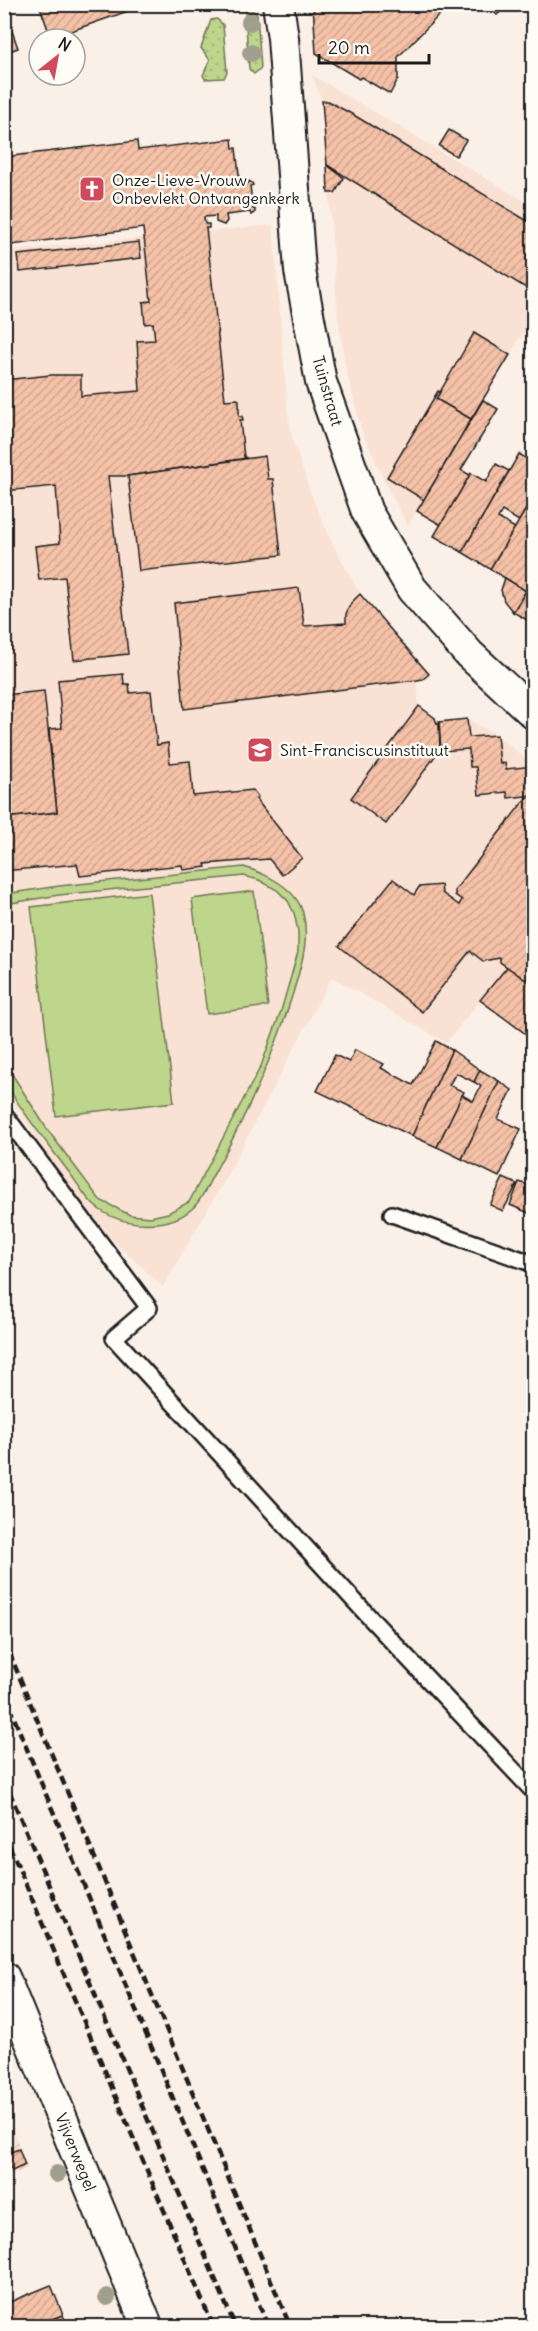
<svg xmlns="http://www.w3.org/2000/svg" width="538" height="2331" viewBox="0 0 538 2331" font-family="Delius,sans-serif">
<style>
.built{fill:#f9e2d4}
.industrial{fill:url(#industrial-furrows)}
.green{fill:url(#green-dots);stroke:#6d7854;stroke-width:1.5}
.pitch{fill:#bed58c;stroke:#6d7854;stroke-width:1.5}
.building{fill:url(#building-hatch);stroke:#1c1c1c;stroke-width:1.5}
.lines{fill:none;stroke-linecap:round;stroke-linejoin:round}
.service-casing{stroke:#1c1c1c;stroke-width:20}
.minor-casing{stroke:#1c1c1c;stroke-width:34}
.service{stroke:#fdfcf7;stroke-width:15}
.minor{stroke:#fdfcf7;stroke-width:30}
.rail{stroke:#1c1c1c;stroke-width:4.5;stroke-dasharray:9 4.5;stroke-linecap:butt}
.tree{fill:#a09f8d}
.labels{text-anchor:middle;stroke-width:5;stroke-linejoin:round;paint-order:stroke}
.poi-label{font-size:16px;fill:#1c1c1c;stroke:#fdfcf7;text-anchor:start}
.street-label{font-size:16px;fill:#1c1c1c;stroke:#fdfcf7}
</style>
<defs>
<pattern id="industrial-furrows" width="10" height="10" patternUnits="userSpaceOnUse" patternTransform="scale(1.5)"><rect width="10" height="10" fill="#f9e2d4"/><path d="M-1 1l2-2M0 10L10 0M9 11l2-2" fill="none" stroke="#d5c1b5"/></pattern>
<pattern id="green-dots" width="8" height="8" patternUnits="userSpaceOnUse" patternTransform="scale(1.5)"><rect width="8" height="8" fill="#bed58c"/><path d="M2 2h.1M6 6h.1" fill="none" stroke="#a3b678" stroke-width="1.8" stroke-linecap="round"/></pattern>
<pattern id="building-hatch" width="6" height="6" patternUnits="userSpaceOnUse" patternTransform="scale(1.5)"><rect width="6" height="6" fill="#f5c1a7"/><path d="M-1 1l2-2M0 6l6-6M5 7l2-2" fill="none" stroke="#d1a58f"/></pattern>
</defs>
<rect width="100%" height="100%" fill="#fbf0e7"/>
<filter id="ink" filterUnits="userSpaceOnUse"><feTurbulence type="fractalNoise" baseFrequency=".0167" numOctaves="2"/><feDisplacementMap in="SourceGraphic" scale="12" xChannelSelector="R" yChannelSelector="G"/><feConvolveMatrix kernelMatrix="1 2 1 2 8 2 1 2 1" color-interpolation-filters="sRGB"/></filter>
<g filter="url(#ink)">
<g class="built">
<polygon points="312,75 533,206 533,316 408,526 389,491 362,432 346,370 338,318 322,101"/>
<polygon points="273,225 288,413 293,441 312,497 333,544 360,594 429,674 423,679 417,680 419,706 439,721 467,719 497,735 533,765 533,986 507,967 446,1043 332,977 223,1183 163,1287 112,1240 61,1178 5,1089 5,251"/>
</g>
<polygon class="industrial" points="4,2108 28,2168 5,2177 4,2177"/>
<g class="green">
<polygon points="250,9 257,14 261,68 254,74 249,69 245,12"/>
<polygon points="217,19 223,25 227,72 224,78 205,79 203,75 210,60 201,48 211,20"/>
</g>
<g class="pitch">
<path d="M 244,867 C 267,874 296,888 303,913 C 310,941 301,966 293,993 C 274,1055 248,1112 217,1168 C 210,1180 203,1198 194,1207 C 169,1231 121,1227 96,1207 C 85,1198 77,1182 68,1171 C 55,1153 7,1094 4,1076 C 4,1072 5,1067 5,1063 L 47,1129 L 100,1200 L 130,1215 L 150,1217 L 168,1213 L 189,1202 L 261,1066 L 281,1011 L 298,952 L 298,931 L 294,913 L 288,901 L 277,890 L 259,880 L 244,876 L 59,895 L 5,904 L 5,894 L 59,886 Z"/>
<polygon points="254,891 268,1006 207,1014 192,899"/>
<polygon points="149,893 174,1102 56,1116 31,907"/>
</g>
<g class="building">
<polygon points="39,4 148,4 51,38"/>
<polygon points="313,4 448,4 449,5 398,57 398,79 390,94 361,77 359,79 316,53"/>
<polygon points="485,4 522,4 515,12 508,5 497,15"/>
<polygon points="523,4 534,4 534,13"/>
<polygon points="4,8 18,48 4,53"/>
<polygon points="322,101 328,101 357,117 534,225 534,293 327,165"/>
<polygon points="449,130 466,140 456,156 439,146"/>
<polygon points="232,139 233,148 236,148 240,184 248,183 247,180 252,183 253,185 250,186 253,209 255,209 255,212 251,215 250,212 226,215 227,221 224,225 216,222 216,216 204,217 205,224 209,224 209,228 206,228 225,400 237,399 239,400 239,416 242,416 243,420 240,420 244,457 247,458 128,476 108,476 128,654 74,660 65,577 39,580 35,546 60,543 56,486 4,491 4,380 51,375 81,375 81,396 140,391 137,341 155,340 153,323 145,324 143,302 151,301 143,228 4,246 4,157 137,141 138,150"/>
<polygon points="327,165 344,178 335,193 328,193"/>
<polygon points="139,242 141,258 20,272 18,255"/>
<polygon points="474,333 510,355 471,419 436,399"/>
<polygon points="438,391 440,392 436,399 471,419 424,500 387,477"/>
<polygon points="483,400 498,409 461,470 470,475 441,525 417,511"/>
<polygon points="519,454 534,463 534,496 519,521 502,511 498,518 515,528 490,569 462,552"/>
<polygon points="265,456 268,479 273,479 281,555 139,571 128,476"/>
<polygon points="496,464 509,471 462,552 434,536 471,473 486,482"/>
<polygon points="534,496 534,528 531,533 534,534 534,579 526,591 490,569"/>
<polygon points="505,578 526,591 513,612 504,601 501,590"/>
<polygon points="534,579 534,624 513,612"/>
<polygon points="299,588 304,626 346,623 346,614 351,603 360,594 429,674 423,679 417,680 184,709 174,603"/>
<polygon points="123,674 124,684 129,684 130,693 151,691 157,745 168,743 170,763 190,761 193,796 253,790 258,797 256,799 302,858 282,875 269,859 205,864 206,867 183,870 182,865 80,876 77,864 4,871 4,818 57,812 49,729 62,728 58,680"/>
<polygon points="44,691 57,812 4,818 4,695"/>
<polygon points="419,706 435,718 437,724 439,724 440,749 386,824 351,798"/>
<polygon points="467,719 469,737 497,735 500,764 505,763 506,769 534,766 534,795 508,798 507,792 479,795 476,767 470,767 469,749 441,751 439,722"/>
<polygon points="534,797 534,986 500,962 500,958 483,961 470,951 422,1012 339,946 393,879 414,895 419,887 441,885 442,893 459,905 462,900 455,895 455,890 526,798"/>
<polygon points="507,967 534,986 534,1040 480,1000"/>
<polygon points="436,1041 452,1050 412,1136 317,1091 335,1055 349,1062 355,1050 384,1064 381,1068 413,1085"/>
<polygon points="452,1050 480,1070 474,1082 456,1073 449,1085 464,1092 437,1147 412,1136"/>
<polygon points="480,1070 499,1081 462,1159 437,1147 462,1095 473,1101 481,1086 474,1082"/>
<polygon points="499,1081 512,1090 498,1119 521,1129 499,1177 462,1159"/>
<polygon points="503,1178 517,1184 503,1211 490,1205"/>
<polygon points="519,1182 534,1187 534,1215 510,1205"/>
<polygon points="19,2149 25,2165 12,2171 5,2154"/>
<polygon points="4,2236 11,2252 4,2255"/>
<polygon points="51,2285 63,2315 33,2326 14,2326 5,2304"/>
<polygon points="63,2315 67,2326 33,2326"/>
</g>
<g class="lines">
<g class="service-casing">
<g id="service">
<polyline points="4,1114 149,1308 114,1338 372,1620 534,1792"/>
<polyline points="392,1214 534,1264"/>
</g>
</g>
<g class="minor-casing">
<g id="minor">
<polyline points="278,4 283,38 300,271 321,382 367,512 412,589 469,654 534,714"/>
<polyline points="4,1977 147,2326"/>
</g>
</g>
<use href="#service" class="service"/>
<use href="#minor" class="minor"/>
<g class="rail">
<polyline points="4,1640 290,2326"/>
<polyline points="4,1694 268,2326"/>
<polyline points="4,1779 235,2326"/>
<polyline points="4,1833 213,2326"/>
</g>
</g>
<g class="tree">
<circle cx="250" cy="22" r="9"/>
<circle cx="251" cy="53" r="9"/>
<circle cx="57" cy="2174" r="9"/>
<circle cx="107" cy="2297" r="9"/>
</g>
</g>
<defs>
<g id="church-square" transform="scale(1.35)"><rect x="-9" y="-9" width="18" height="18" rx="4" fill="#d1495b" stroke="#fdfcf7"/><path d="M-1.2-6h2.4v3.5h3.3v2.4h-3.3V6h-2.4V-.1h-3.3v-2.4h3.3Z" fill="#fff"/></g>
<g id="school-square" transform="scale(1.35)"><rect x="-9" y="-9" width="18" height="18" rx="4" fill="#d1495b" stroke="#fdfcf7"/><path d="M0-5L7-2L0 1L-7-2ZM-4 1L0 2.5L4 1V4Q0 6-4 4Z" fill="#fff"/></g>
</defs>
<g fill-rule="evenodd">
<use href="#church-square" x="92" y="189"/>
<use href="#school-square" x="260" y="750"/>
</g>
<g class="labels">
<g class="poi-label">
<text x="112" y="186">Onze-Lieve-Vrouw<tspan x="112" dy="18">Onbevlekt Ontvangenkerk</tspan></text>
<text x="280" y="756">Sint-Franciscusinstituut</text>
</g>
<g class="street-label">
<text transform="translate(328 391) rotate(74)" y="6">Tuinstraat</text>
<text transform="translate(76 2152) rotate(68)" y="6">Vijverwegel</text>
</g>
</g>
<rect width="538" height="2331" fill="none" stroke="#fdfcf7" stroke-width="24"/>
<rect x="12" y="12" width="514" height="2307" fill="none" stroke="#1c1c1c" stroke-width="2" filter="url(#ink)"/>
<g transform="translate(57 57) rotate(31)"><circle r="28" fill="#fdfcf7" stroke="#a3a29f" stroke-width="1.5"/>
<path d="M0-4.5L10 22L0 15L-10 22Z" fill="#d1495b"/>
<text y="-9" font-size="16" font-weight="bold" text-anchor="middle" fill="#1c1c1c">N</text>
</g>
<path d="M319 54v9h110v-9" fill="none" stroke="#1c1c1c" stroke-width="3"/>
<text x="328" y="54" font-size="18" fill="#1c1c1c" stroke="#fdfcf7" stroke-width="4.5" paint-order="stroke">20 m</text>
</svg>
